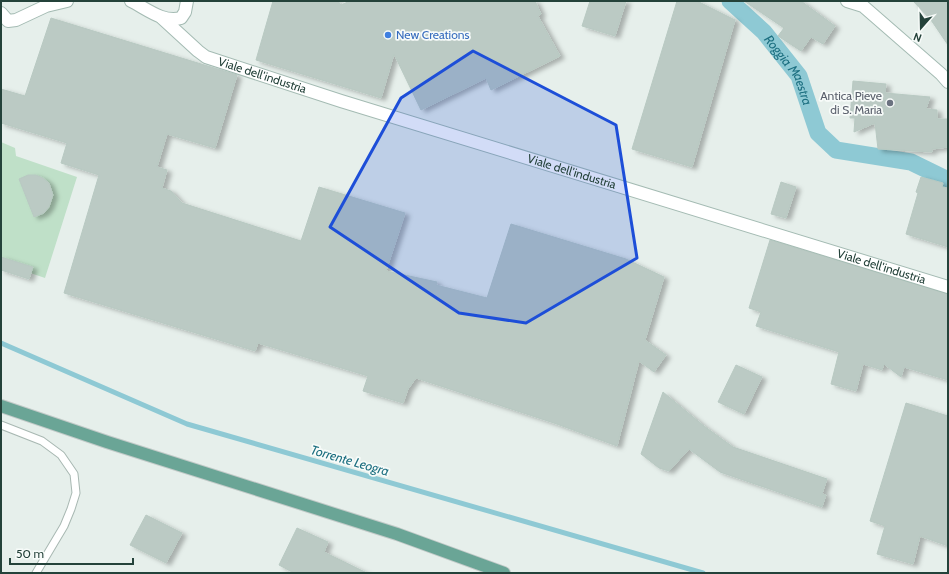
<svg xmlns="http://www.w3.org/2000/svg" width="949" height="574" viewBox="0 0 949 574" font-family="Cabin,sans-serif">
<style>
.green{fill:#bfe0c8}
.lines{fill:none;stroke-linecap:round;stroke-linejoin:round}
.stream{stroke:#8ec9d4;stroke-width:5}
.canal{stroke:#8ec9d4;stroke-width:17}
.building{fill:#bbcac4;stroke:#b8c9c2;filter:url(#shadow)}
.lane-casing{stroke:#a8b8b2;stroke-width:9}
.secondary-casing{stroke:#a4bbb3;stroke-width:14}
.primary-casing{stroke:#c2cac8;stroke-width:14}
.lane{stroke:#fff;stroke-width:7}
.secondary{stroke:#fff;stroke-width:12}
.primary{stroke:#6aa596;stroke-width:12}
.marked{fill:#1d4ed8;fill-opacity:0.2;stroke:#1d4ed8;stroke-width:3;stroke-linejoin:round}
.shop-dot{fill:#3f7fe0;stroke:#f7fbf9;stroke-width:1.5}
.worship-dot{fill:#6b7280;stroke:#f7fbf9;stroke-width:1.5}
.labels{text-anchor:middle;stroke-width:3.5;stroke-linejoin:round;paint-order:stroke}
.shop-label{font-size:12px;fill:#366cbe;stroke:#f7fbf9;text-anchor:start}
.street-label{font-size:12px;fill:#24423a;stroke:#f7fbf9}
.worship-label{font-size:12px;fill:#5b616d;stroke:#f7fbf9;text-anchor:end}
.water-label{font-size:13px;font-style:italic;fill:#1c6f80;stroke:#f7fbf9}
</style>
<defs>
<filter id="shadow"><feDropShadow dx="4.5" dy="2.5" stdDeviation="2" flood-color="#0004"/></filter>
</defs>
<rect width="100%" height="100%" fill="#e6efeb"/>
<polygon class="green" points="1,142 15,148 16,156 77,177 45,278 1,263"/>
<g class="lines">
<polyline class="stream" points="1,343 187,424 703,573"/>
<path class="canal" id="s1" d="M 730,1 L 764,32 L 799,76 L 818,133 L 836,150 L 911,162 L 948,180"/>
</g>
<g class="building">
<polygon points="273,1 338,1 341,5 350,1 535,1 541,14 538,16 560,56 491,90 486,78 421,110 394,54 381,98 256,60"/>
<polygon points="590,1 626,1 615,36 582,26"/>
<polygon points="677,1 697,1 735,20 692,167 632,149"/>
<polygon points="744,1 801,1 835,26 823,44 811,37 801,51 778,36 784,28"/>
<polygon points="913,1 948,1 948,45 931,20"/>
<polygon points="51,18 237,75 215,148 167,134 157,167 167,170 162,188 171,191 182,203 301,241 319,187 405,213 386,271 437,282 436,285 487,298 511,224 626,259 664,277 645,340 666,355 654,372 639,361 617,446 554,423 416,378 408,389 403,403 363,391 368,376 258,343 255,351 64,293 99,175 61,163 67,143 1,123 1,89 25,96"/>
<polygon points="853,81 886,84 885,93 930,97 926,109 937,110 937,119 948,119 948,147 932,149 932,152 878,149 875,123 854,132 855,118 850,118"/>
<polygon points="28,175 36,175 43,178 49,183 53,195 49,207 44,213 34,217 19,179"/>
<polygon points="921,177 943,183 942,187 948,188 948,247 906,234 918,193 916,192"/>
<polygon points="781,182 796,187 786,218 771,214"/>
<polygon points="770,240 948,294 948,380 904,367 901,377 884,364 882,370 863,364 856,391 831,384 839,352 756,326 761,312 749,308"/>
<polygon points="1,257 33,267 29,279 1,270"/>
<polygon points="736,365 762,377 744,414 718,402"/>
<polygon points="663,392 704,426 733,447 827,479 822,494 826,495 822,507 720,472 689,449 669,471 659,468 641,454"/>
<polygon points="906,403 948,416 948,546 920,536 913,564 877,554 885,526 870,521"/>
<polygon points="146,515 182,533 166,563 130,545"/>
<polygon points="297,528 328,542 324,552 367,573 294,573 279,565"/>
</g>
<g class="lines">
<g class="lane-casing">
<polyline id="lane" points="1,425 42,441 61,455 74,474 76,493 71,509 64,526 36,573"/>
</g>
<g class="secondary-casing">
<g id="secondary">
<path d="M 131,1 C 147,9 163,23 181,18 L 185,12 L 187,1"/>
<polyline points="847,1 863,6 941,74 948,82"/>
<polyline points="1,13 8,21 16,20 46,6 67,1"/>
<path id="s2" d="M 162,18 L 198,51 L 206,57 L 341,101 L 948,287"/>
</g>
</g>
<g class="primary-casing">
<polyline id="primary" points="1,406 107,442 397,534 504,573"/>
</g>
<use href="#lane" class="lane"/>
<use href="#secondary" class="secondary"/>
<use href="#primary" class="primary"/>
</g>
<path class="marked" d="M 473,51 L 616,125 L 637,258 L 526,323 L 459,313 L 330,227 L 401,98 Z"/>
<circle class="shop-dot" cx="388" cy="35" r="4"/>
<circle class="worship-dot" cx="890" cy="103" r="4"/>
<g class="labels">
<g class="shop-label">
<text x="396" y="39">New Creations</text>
</g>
<g class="street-label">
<text dy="4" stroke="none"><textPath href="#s2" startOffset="118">Viale dell'industria</textPath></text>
<text dy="4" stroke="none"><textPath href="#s2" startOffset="442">Viale dell'industria</textPath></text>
<text dy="4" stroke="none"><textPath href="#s2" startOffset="766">Viale dell'industria</textPath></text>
</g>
<g class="worship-label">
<text x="882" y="100">Antica Pieve<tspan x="882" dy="14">di S. Maria</tspan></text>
</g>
<g class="water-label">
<text dy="5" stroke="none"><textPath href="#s1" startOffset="92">Roggia Maestra</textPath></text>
<text transform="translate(350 460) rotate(16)" y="5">Torrente Leogra</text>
</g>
</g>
<rect width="949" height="574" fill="none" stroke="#24423a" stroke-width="4"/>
<g transform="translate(921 28) rotate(200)" stroke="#f7fbf9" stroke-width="3" paint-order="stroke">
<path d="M0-3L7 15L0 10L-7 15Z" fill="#24423a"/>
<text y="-6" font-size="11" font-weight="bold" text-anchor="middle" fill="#24423a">N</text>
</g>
<path d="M10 558v6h123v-6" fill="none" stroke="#24423a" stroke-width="2"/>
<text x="16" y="558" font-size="12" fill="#24423a" stroke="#f7fbf9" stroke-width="3" paint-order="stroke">50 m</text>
</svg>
